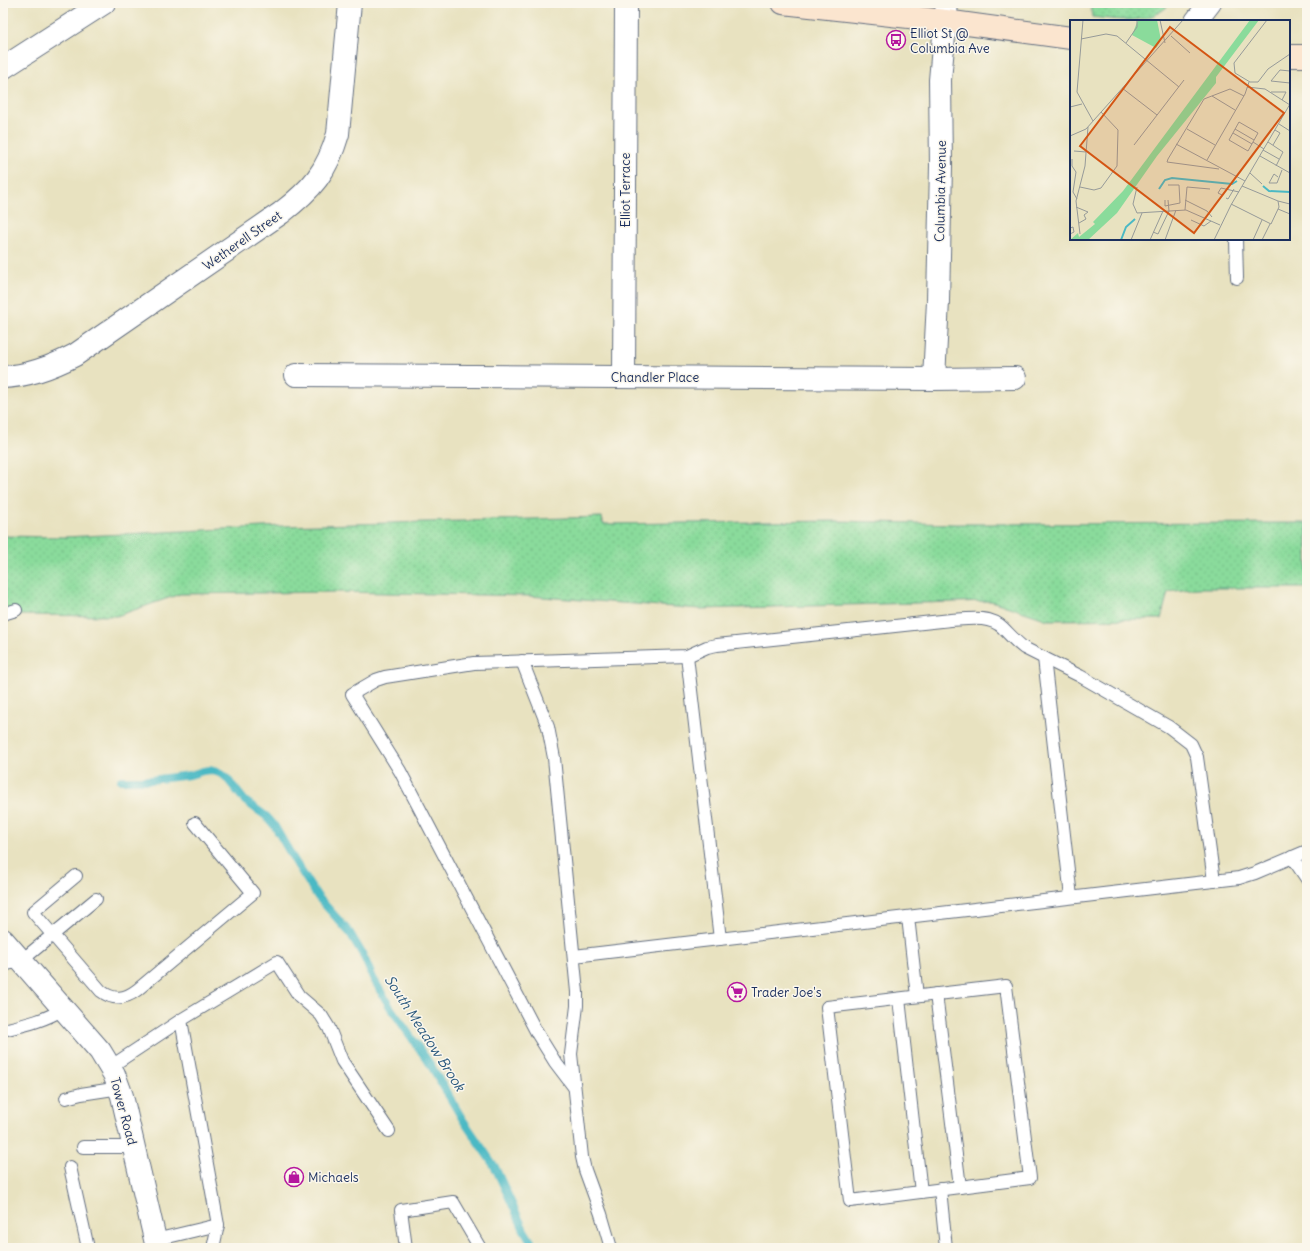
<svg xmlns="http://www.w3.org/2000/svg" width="1310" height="1251" viewBox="0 0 1310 1251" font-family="Delius,sans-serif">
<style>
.grass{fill:url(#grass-dots);stroke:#52857c}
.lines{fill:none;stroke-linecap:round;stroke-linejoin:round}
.stream{stroke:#4bb9c4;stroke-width:8}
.lane-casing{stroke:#636e80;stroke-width:14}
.street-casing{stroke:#636e80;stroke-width:24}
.secondary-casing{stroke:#636e80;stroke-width:24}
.lane{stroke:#fff;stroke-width:12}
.street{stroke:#fff;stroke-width:22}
.secondary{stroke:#fbe5cf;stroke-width:22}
.labels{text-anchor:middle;stroke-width:3;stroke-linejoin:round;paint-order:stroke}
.poi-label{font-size:13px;fill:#1b2f5e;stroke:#fbf7ec;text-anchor:start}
.street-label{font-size:13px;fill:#1b2f5e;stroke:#fbf7ec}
.water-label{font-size:14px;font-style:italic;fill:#29587d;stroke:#fbf7ec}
.inset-river{fill:none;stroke:#4bb9c4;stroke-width:2}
.inset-road{fill:none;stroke:#969a99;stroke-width:1}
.view{fill:#d45514;fill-opacity:0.15;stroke:#d45514;stroke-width:2}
.inset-edge{fill:none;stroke:#1b2f5e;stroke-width:2}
</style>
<defs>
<pattern id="grass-dots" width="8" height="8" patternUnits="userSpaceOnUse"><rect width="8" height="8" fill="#8adb9b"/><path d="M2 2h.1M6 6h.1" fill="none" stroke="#76bc88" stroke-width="1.8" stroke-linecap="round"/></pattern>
</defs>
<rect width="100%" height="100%" fill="#fbf7ec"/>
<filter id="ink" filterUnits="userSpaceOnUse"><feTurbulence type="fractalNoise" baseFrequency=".025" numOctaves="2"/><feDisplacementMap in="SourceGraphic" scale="8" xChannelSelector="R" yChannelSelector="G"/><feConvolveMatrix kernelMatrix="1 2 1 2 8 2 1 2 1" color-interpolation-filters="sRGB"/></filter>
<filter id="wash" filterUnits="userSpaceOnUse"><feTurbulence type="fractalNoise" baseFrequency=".012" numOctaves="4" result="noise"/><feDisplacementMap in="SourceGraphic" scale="16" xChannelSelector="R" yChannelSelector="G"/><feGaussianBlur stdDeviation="0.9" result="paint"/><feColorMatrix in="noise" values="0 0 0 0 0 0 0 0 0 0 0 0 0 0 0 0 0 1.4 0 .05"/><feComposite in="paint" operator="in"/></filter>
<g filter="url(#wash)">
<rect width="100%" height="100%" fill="#e8e2c0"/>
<g class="grass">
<path d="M 1090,3 L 1171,3 C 1149,26 1120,20 1092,17 Z"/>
<polygon points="602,517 603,524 838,521 955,524 1307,523 1307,588 1198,588 1168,592 1161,619 1048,620 991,601 700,609 529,596 338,592 180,594 117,616 3,615 3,536 64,537 283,526"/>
</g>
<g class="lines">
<polyline class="stream" points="121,780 151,780 190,775 203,771 210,770 217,772 225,776 245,801 266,816 274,825 296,863 318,897 350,933 363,955 373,978 390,1007 430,1064 463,1120 495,1167 524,1230 535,1248"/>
</g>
</g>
<g filter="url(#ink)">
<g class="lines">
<g class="lane-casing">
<g id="lane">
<polyline points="1236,239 1237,278"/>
<polyline points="3,614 16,610"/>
<polyline points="687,656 720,939"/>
<polyline points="1044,658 1071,897"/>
<polyline points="522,661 548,727 554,758 577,992 577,1006 571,1054 582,1157 585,1170 601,1214 611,1248"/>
<polyline points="1292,857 1307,879"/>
<path d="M 76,876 L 33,912 L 101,991 C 114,1001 125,999 137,990 L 253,893 L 195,823"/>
<polyline points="908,917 917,996"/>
<polyline points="574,956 1239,878 1255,873 1307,851"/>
<polyline points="3,965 21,961 96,899"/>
<polygon points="1006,986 1030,1178 850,1201 827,1007"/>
<polyline points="936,994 960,1187"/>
<polyline points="899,999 921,1192"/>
<polyline points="181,1020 218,1225 213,1248"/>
<path d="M 3,1030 C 24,1025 44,1021 63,1009"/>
<polyline points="110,1067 181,1020 277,962 299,996 321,1015 329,1028 342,1061 389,1131"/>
<path d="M 574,1087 L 555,1062 L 537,1033 L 400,771 L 352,694 L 376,680 L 385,677 L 474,663 L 687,656 L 707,647 L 717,645 L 951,620 C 968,619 990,615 1003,628 C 1010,635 1016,642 1024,648 L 1080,676 L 1169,727 L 1191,744 L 1197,757 L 1214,881"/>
<polyline points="66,1098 81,1094 120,1088"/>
<polyline points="83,1147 134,1147"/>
<polyline points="70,1167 88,1248"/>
<polyline points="940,1189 946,1248"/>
<polyline points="155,1240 218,1225"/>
<polyline points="406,1248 401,1210 453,1202 480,1248"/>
</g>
</g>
<g class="street-casing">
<g id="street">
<polyline points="1196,21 1210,3"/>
<polyline points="3,68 104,3"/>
<polyline points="296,375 934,379 1015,378"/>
<path d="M 3,377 C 29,376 52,367 75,355 L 281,213 C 312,189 327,172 338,134 L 350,3"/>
<polyline points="624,377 626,3"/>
<polyline points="934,379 938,301 941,166 940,80 947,3"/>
<polyline points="3,940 100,1051 114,1074 122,1096 157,1248"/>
</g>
</g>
<g class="secondary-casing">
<g id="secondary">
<polyline points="783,3 945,21 1071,38"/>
<polyline points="1289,56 1307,56"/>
</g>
</g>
<use href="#lane" class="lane"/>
<use href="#street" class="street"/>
<use href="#secondary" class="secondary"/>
</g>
</g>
<defs>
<g id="bus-ring" transform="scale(1)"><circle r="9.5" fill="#fbf7ec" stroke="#b5179e" stroke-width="1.5"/><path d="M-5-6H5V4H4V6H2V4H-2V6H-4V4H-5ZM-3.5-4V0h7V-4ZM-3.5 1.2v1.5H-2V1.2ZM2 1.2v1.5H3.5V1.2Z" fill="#b5179e"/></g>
<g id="supermarket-ring" transform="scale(1)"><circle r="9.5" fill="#fbf7ec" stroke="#b5179e" stroke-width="1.5"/><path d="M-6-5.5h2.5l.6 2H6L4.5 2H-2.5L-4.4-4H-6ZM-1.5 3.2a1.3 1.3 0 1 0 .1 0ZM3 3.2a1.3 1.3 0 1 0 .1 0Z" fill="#b5179e"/></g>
<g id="shop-ring" transform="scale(1)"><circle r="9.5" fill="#fbf7ec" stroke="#b5179e" stroke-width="1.5"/><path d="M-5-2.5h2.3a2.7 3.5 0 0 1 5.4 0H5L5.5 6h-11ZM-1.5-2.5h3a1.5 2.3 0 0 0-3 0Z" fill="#b5179e"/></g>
</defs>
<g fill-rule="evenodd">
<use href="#bus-ring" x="896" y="40"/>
<use href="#supermarket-ring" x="737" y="992"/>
<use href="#shop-ring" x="294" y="1177"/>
</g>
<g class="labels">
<g class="poi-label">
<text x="910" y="38">Elliot St @<tspan x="910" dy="15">Columbia Ave</tspan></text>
<text x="751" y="997">Trader Joe's</text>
<text x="308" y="1182">Michaels</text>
</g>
<g class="street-label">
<text transform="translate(625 190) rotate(-90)" y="5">Elliot Terrace</text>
<text transform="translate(940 191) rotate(-89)" y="5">Columbia Avenue</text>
<text transform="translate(242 240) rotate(-35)" y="5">Wetherell Street</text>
<text x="655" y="382">Chandler Place</text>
<text transform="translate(124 1111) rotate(75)" y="5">Tower Road</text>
</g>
<g class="water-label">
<text transform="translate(425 1033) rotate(57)" y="5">South Meadow Brook</text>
</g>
</g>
<g transform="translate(1070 20)">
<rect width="220" height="220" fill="#e8e2c0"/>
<path d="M 68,0 L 87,0 L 91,20 L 86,28 L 62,15 ZM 180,0 L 189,0 L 146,57 L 146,63 L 87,136 L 47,193 L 18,220 L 0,220 L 8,213 L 9,217 L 25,204 L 23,202 L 53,171 Z" fill="#8adb9b"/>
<path class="inset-river" d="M 193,166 L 199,171 L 220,172M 89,169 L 95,160 L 102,158 L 162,164 L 167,161M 51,220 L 56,207 L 65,199"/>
<path class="inset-road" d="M 13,0 L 7,72 L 23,101M 90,0 L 95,23M 197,0 L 164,43 L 165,53 L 180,62 L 188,62 L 198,49 L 220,34M 101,16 L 120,33M 11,19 L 36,14 L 47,16 L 109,67M 56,23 L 67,7 L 67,0M 220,51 L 210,50 L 201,61 L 220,63M 177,67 L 195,69 L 220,85M 52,68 L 87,95M 201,72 L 216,72 L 212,80M 142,76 L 165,90M 0,87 L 12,84M 169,102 L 188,113 L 178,131 L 159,120 ZM 209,104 L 220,111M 117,109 L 145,125M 165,109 L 184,120M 163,113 L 182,124M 0,116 L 16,109 L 113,0M 183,122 L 194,129M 198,122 L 213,132 L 206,146M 106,124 L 175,161M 64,125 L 114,60M 203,125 L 210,113 L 205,110M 193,130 L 209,139M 4,131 L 16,132M 190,136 L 220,153M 2,139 L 2,146 L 6,152 L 3,172 L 7,179M 137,140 L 175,74 L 179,62M 149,149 L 97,142 L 98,139 L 134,79 L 160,69 L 174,76M 180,153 L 192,164M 208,157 L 204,154 L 199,163 L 207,163 L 212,150M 10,167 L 24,170 L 31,168 L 47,146 L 48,110 L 31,92M 67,167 L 63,184 L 67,193 L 116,190 L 150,205M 152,175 L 148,173 L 151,168 L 169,172M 156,178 L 158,179 L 164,169M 95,180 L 95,186 L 110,183 L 109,165 L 98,165M 115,180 L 137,191 L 142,197M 208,181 L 220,184M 161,184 L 201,204 L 209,187 L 208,181 L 172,166M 6,187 L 18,192 L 14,195 L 16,199 L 9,203M 208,189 L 220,194M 115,190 L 117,167 L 140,169M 121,200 L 134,206 L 141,201M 0,208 L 3,207 L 4,212 L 0,214M 83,212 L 88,214 L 99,191 L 98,180M 10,214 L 6,181 L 15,146 L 18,107M 61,220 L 72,193M 80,220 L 93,191M 95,220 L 106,190M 144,220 L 161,185 L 220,84M 183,220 L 192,200M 192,220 L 200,204"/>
<path class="view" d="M 100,7 L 214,93 L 124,213 L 10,126 Z"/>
<rect width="220" height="220" class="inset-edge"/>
</g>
<rect width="1310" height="1251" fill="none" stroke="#fbf7ec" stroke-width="16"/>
</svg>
